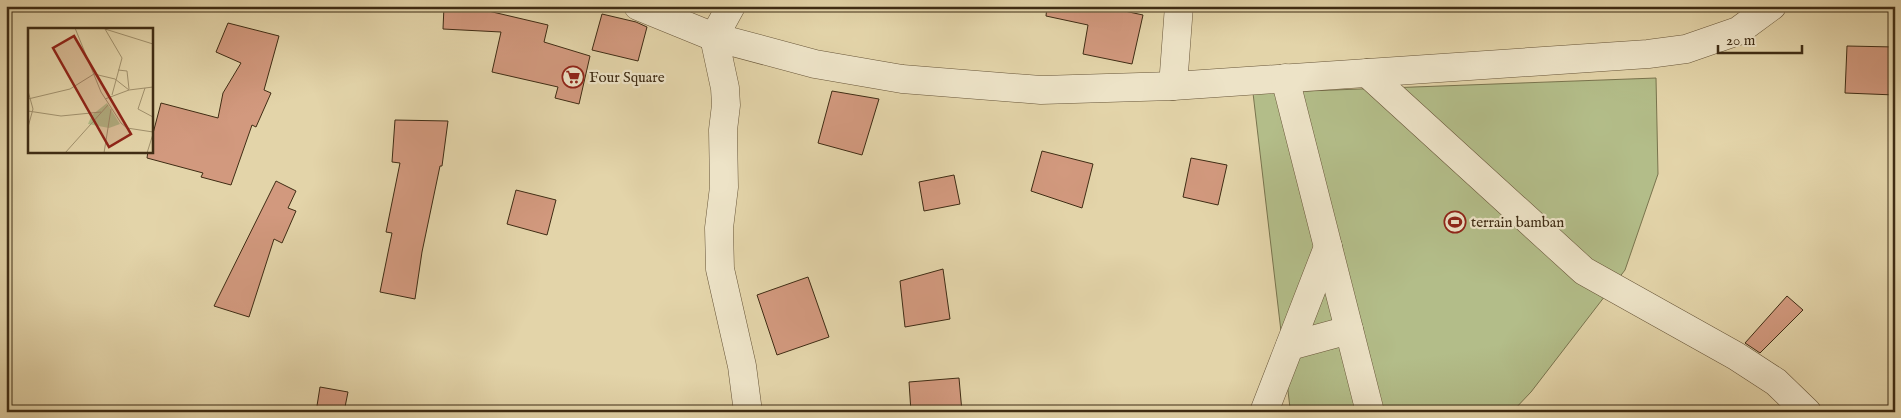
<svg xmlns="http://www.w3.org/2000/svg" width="1901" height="418" viewBox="0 0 1901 418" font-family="'IM FELL English',serif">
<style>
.green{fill:#b3bd89;stroke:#79744e}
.building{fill:#d2997e;stroke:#3f2c14}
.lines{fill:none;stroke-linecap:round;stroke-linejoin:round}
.minor-casing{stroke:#685639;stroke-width:29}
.minor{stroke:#ede3c7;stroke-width:28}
.labels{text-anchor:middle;stroke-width:4.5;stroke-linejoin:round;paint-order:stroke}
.poi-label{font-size:15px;fill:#3f2c14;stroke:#ede3c7;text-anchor:start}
.inset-road{fill:none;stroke:#a1916d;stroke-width:1}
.view{fill:#8f2418;fill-opacity:0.15;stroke:#8f2418;stroke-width:2.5}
.inset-edge{fill:none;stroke:#3f2c14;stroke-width:2.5}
</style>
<rect width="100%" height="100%" fill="#e3d4a9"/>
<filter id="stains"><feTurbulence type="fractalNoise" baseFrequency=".004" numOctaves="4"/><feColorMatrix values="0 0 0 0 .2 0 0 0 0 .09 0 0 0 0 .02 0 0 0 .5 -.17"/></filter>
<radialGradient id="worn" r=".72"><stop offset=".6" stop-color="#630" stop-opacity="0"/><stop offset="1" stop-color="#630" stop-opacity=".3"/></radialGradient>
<polygon class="green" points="1656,78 1658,174 1625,270 1531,392 1512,412 1296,412 1290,408 1253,93"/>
<g class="building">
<polygon points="444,6 467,6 548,25 544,42 590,56 579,104 555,98 558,87 492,72 501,32 443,29"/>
<polygon points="1047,6 1101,6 1143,15 1132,64 1083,54 1088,25 1046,16"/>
<polygon points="602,14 636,22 647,27 638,61 592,50"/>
<polygon points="228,23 279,36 264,90 271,93 256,127 252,125 231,185 201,177 203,173 147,158 148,151 151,151 151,141 161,103 218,118 223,93 241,63 216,52"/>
<polygon points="1847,46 1895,47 1895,95 1845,93"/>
<polygon points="832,91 879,99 862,155 818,143"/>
<polygon points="395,120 448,121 442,166 440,166 422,252 415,299 380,292 392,233 386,232 400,163 392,162"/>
<polygon points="1042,151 1093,164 1082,208 1031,191"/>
<polygon points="1191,158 1227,165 1218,205 1183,197"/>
<polygon points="954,175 960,204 924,211 919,182"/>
<polygon points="276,181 296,191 288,208 296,211 282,243 274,239 249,317 214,306"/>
<polygon points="516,190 556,200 547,235 507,224"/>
<polygon points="943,269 950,319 905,327 900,281"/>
<polygon points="808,277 829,337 777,355 757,295"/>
<polygon points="1787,296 1803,310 1760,353 1745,343"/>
<polygon points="959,378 962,412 911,412 909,382"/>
<polygon points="320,387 348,392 344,412 316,412"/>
</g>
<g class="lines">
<g class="minor-casing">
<g id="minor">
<polyline points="638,6 714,37 815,64 902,79 1041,90 1173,86 1648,54 1686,49 1738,31 1772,6"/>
<polyline points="731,6 714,37 725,88 726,105 723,130 724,187 719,228 720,269 742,366 748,412"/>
<polyline points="1367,73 1584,271 1736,356 1776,382 1807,412"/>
<polyline points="1285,78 1370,412"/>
<polyline points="1173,86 1179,6"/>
<polyline points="1290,346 1349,330"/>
<polyline points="1264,412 1328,247"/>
</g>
</g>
<use href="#minor" class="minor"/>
</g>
<defs>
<g id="supermarket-ring" transform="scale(1.125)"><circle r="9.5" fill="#ede3c7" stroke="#8f2418" stroke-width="1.5"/><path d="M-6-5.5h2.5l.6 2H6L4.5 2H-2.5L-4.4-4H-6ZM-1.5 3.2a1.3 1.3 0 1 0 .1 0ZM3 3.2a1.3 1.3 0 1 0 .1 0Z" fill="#8f2418"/></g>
<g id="stadium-ring" transform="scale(1.125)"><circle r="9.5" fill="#ede3c7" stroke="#8f2418" stroke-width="1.5"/><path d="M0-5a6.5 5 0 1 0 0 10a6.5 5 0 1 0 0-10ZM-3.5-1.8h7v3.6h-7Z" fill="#8f2418"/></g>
</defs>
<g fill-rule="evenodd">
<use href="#supermarket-ring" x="573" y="77"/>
<use href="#stadium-ring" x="1455" y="222"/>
</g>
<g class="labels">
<g class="poi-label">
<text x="589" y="82">Four Square</text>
<text x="1471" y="227">terrain bamban</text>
</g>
</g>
<g transform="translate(28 28)">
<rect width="125" height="125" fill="#e3d4a9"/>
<path d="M 79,75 L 92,96 L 81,100 L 60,96 L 64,87 Z" fill="#b3bd89"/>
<path class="inset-road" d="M 47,0 L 73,64 L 93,95 L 99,100 L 125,104M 77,1 L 94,30 L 84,67M 77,1 L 125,16M 90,42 L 99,43 L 101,61M 117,60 L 110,81 L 125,89M 0,63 L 5,81 L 0,99M 0,71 L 42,61 L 66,46 L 87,51 L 101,62M 77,71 L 101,62 L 125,59M 0,83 L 33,88 L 73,84M 37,125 L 80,77M 76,125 L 83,81M 119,125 L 125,106"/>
<path class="view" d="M 46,8 L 103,106 L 81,119 L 25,20 Z"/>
<rect width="125" height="125" class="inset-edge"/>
</g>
<rect width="1901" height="418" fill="none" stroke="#e3d4a9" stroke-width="25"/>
<rect x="8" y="8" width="1886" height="403" fill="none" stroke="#3f2c14" stroke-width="2.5"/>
<rect x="12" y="12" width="1876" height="393" fill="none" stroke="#3f2c14"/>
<path d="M1718 45v8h84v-8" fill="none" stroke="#3f2c14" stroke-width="2.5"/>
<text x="1726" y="45" font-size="15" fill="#3f2c14" stroke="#ede3c7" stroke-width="4" paint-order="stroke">20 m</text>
<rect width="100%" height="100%" filter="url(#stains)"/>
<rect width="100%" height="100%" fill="url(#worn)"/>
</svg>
